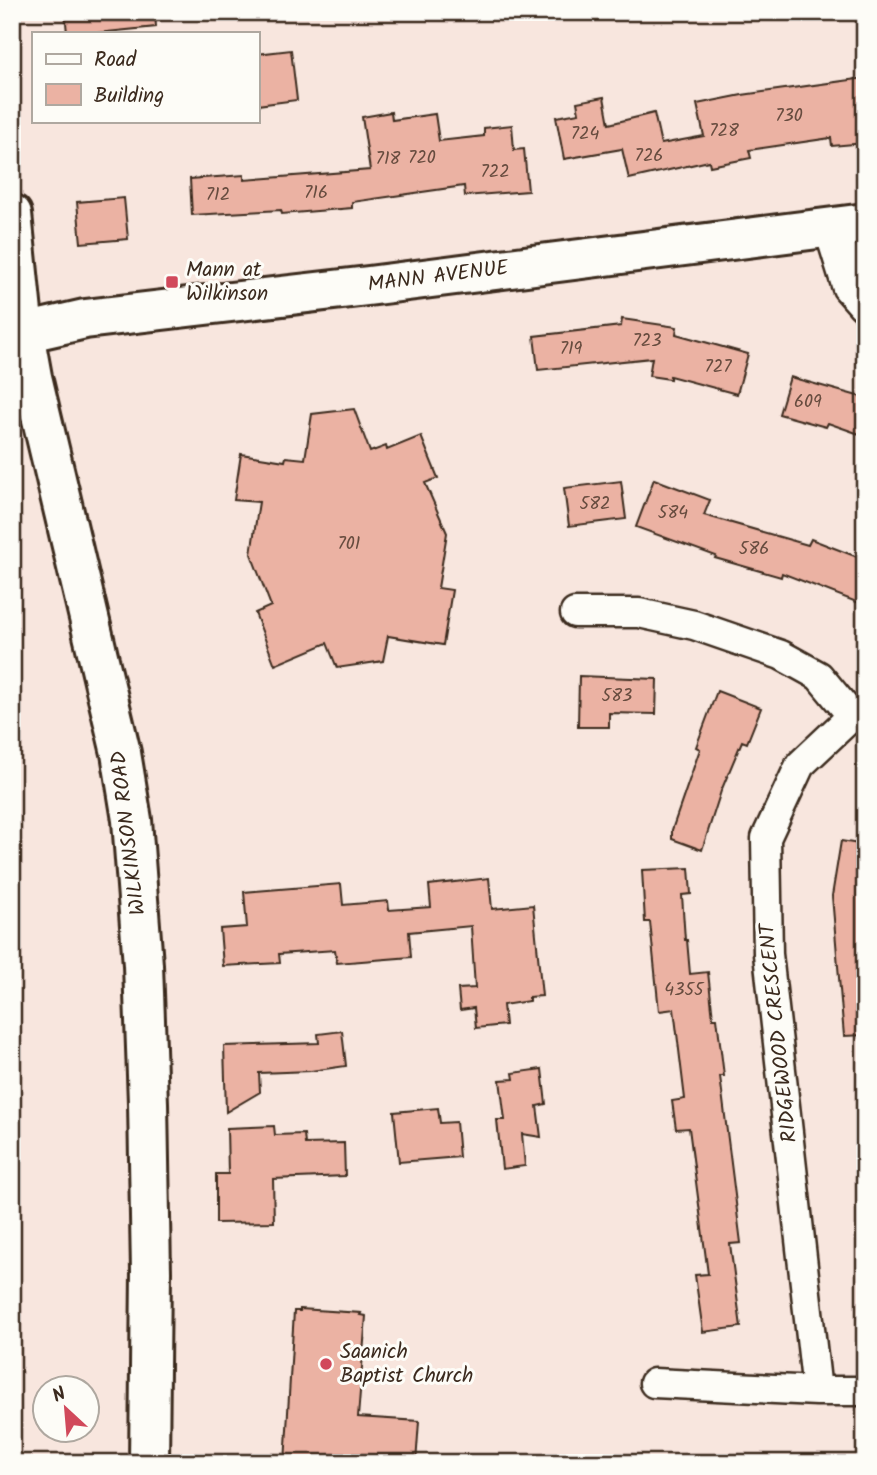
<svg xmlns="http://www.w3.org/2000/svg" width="877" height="1475" viewBox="0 0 877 1475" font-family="Kalam,sans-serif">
<rect width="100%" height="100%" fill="#f8e6de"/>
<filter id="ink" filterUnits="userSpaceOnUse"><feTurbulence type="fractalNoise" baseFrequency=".0143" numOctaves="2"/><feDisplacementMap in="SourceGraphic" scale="14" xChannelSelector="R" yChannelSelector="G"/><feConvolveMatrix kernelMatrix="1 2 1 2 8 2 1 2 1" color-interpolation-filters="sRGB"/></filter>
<g filter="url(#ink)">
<!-- building -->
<path fill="#ebb2a3" stroke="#3b2a1e" stroke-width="2" d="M65,12H155L156,27L97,33H67Z
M291,50L297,100L257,105V54Z
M865,78V143L832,146L831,138L749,150L751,158L710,166L709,161L629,179L622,149L564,159L556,117L579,113L577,102L604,97L609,124L654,113L661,144L704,136L697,104L742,95Z
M391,112L392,120L435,114L439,141L484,136V128L512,125L514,150L524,149L528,191L465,196L464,186L352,202V208L282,214L281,210L192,215L190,179L244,175V180L370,170L362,117Z
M124,198L128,239L81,243L77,202Z
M622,319L677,327L676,334L748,354L737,394L670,376V379L649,376L652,358L538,370L534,336L621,326Z
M790,377L865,398V436L828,423L826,427L779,414Z
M354,409L370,452L386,446L387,450L421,436L438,478L425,483L447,533L438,588L452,590L443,645L388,636L383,661L337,668L327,643L275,665L255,613L271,606L251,554L259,502L234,500L241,454L285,461L286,457L305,459L312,414Z
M654,479L710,500L704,515L808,545L811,539L865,560V589L859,603L782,573L781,577L715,558L716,556L636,527Z
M621,481L626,519L569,526L564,488Z
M579,676L657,679L656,714L609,713V727H578Z
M717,691L761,708L747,743L742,741L721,791L702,850L672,839V830L700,749L696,747Z
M841,841L865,845V1035L844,1036L832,896Z
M689,868L691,894L682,895L685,940H687L690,974L708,972L713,1018H717L724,1076H720L741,1243L730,1244L741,1327L703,1332L695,1275L708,1274L689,1128L676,1129L672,1101L685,1099L674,1009L659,1011L650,922H645L642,870Z
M489,878L492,909L533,905L542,996L529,997V1001L503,1005L505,1025L476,1028L474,1008L460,1010L458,989L475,988L471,926L409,932L411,957L337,963L335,950L279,954L280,963L223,966L220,929L247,927L244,892L341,884L343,905L388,901L389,910L431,907L429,885Z
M342,1031L346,1066L311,1071L259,1073L260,1092L226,1112L224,1046L319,1043L318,1034Z
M542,1069L546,1104L537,1106L541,1137L522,1134L525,1166L502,1169L497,1120H505L500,1080L514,1079L513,1073Z
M438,1108L440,1123L456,1122L459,1157L399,1162L394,1112Z
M274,1126L275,1135L304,1134L305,1144L344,1143L345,1176L273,1179L274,1222L216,1223V1174H228L227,1128Z
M300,1309L361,1313L360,1315L366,1316L358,1417L419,1421L416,1463H285L294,1311H300Z"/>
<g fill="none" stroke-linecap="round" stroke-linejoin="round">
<!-- minor casing -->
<g stroke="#3b2a1e" stroke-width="33">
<path id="minor" d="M575,613H639L694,625L781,655L819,676L852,716
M654,1383L817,1391H865
M817,1391L768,954L766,838L800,765L852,716L865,714"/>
</g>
<!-- tertiary casing -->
<g stroke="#3b2a1e" stroke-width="40">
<path id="tertiary" d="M832,228L850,286L865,303"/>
</g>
<!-- secondary casing -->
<g stroke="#3b2a1e" stroke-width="44">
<path id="secondary" d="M12,214L24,333L32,377L121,753L132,820L143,965L148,1103L151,1272L149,1463
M24,333L85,319L368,286L865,223"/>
</g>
<!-- minor -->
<use href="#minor" stroke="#fdfcf7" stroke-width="28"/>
<!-- tertiary -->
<use href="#tertiary" stroke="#fdfcf7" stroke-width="35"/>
<!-- secondary -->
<use href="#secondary" stroke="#fdfcf7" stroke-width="38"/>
</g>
</g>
<!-- markers -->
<g fill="#d1495b" stroke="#fdfcf7" stroke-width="2.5">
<rect x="165" y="275" width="14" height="14" rx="3.5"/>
<circle cx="326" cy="1364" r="7"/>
</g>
<g text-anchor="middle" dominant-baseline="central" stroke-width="6" stroke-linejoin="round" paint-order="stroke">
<!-- number labels -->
<g font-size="18" fill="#674c3f">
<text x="789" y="116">730</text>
<text x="724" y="131">728</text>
<text x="585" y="134">724</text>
<text x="649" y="156">726</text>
<text x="422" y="158">720</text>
<text x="388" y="159">718</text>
<text x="495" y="172">722</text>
<text x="316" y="193">716</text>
<text x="218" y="195">712</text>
<text x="647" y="341">723</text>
<text x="571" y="349">719</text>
<text x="718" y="367">727</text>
<text x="808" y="402">609</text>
<text x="595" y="504">582</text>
<text x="673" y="513">584</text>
<text x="349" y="544">701</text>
<text x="754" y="549">586</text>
<text x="617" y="696">583</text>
<text x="684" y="990">4355</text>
</g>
<!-- poi labels -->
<g font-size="21" fill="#3b2a1e" stroke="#fdfcf7" text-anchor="start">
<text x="186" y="270">Mann at<tspan x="186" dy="24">Wilkinson</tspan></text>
<text x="340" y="1352">Saanich<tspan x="340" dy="24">Baptist Church</tspan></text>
</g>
<!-- street labels -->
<g font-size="21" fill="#3b2a1e" stroke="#fdfcf7">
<text transform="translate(438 277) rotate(-7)">MANN AVENUE</text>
<text transform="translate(129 833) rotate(-97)">WILKINSON ROAD</text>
<text transform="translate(779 1033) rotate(-96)">RIDGEWOOD CRESCENT</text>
</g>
</g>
<!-- margin -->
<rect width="877" height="1475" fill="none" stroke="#fdfcf7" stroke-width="42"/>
<rect x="21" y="21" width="835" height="1433" fill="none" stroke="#3b2a1e" stroke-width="2.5" filter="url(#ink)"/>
<!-- legend -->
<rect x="32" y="32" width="228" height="91" fill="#fdfcf7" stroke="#afa8a0" stroke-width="2"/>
<rect x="46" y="54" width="35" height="10" fill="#fdfcf7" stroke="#afa8a0" stroke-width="2"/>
<text x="94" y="66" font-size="21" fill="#3b2a1e">Road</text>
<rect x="46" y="84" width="35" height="21" fill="#ebb2a3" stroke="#afa8a0" stroke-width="2"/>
<text x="94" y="102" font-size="21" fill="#3b2a1e">Building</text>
<!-- north arrow -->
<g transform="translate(66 1409) rotate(334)"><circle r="33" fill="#fdfcf7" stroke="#afa8a0" stroke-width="2"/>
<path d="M0-5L12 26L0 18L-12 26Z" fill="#d1495b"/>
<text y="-10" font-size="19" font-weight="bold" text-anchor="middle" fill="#3b2a1e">N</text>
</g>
</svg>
